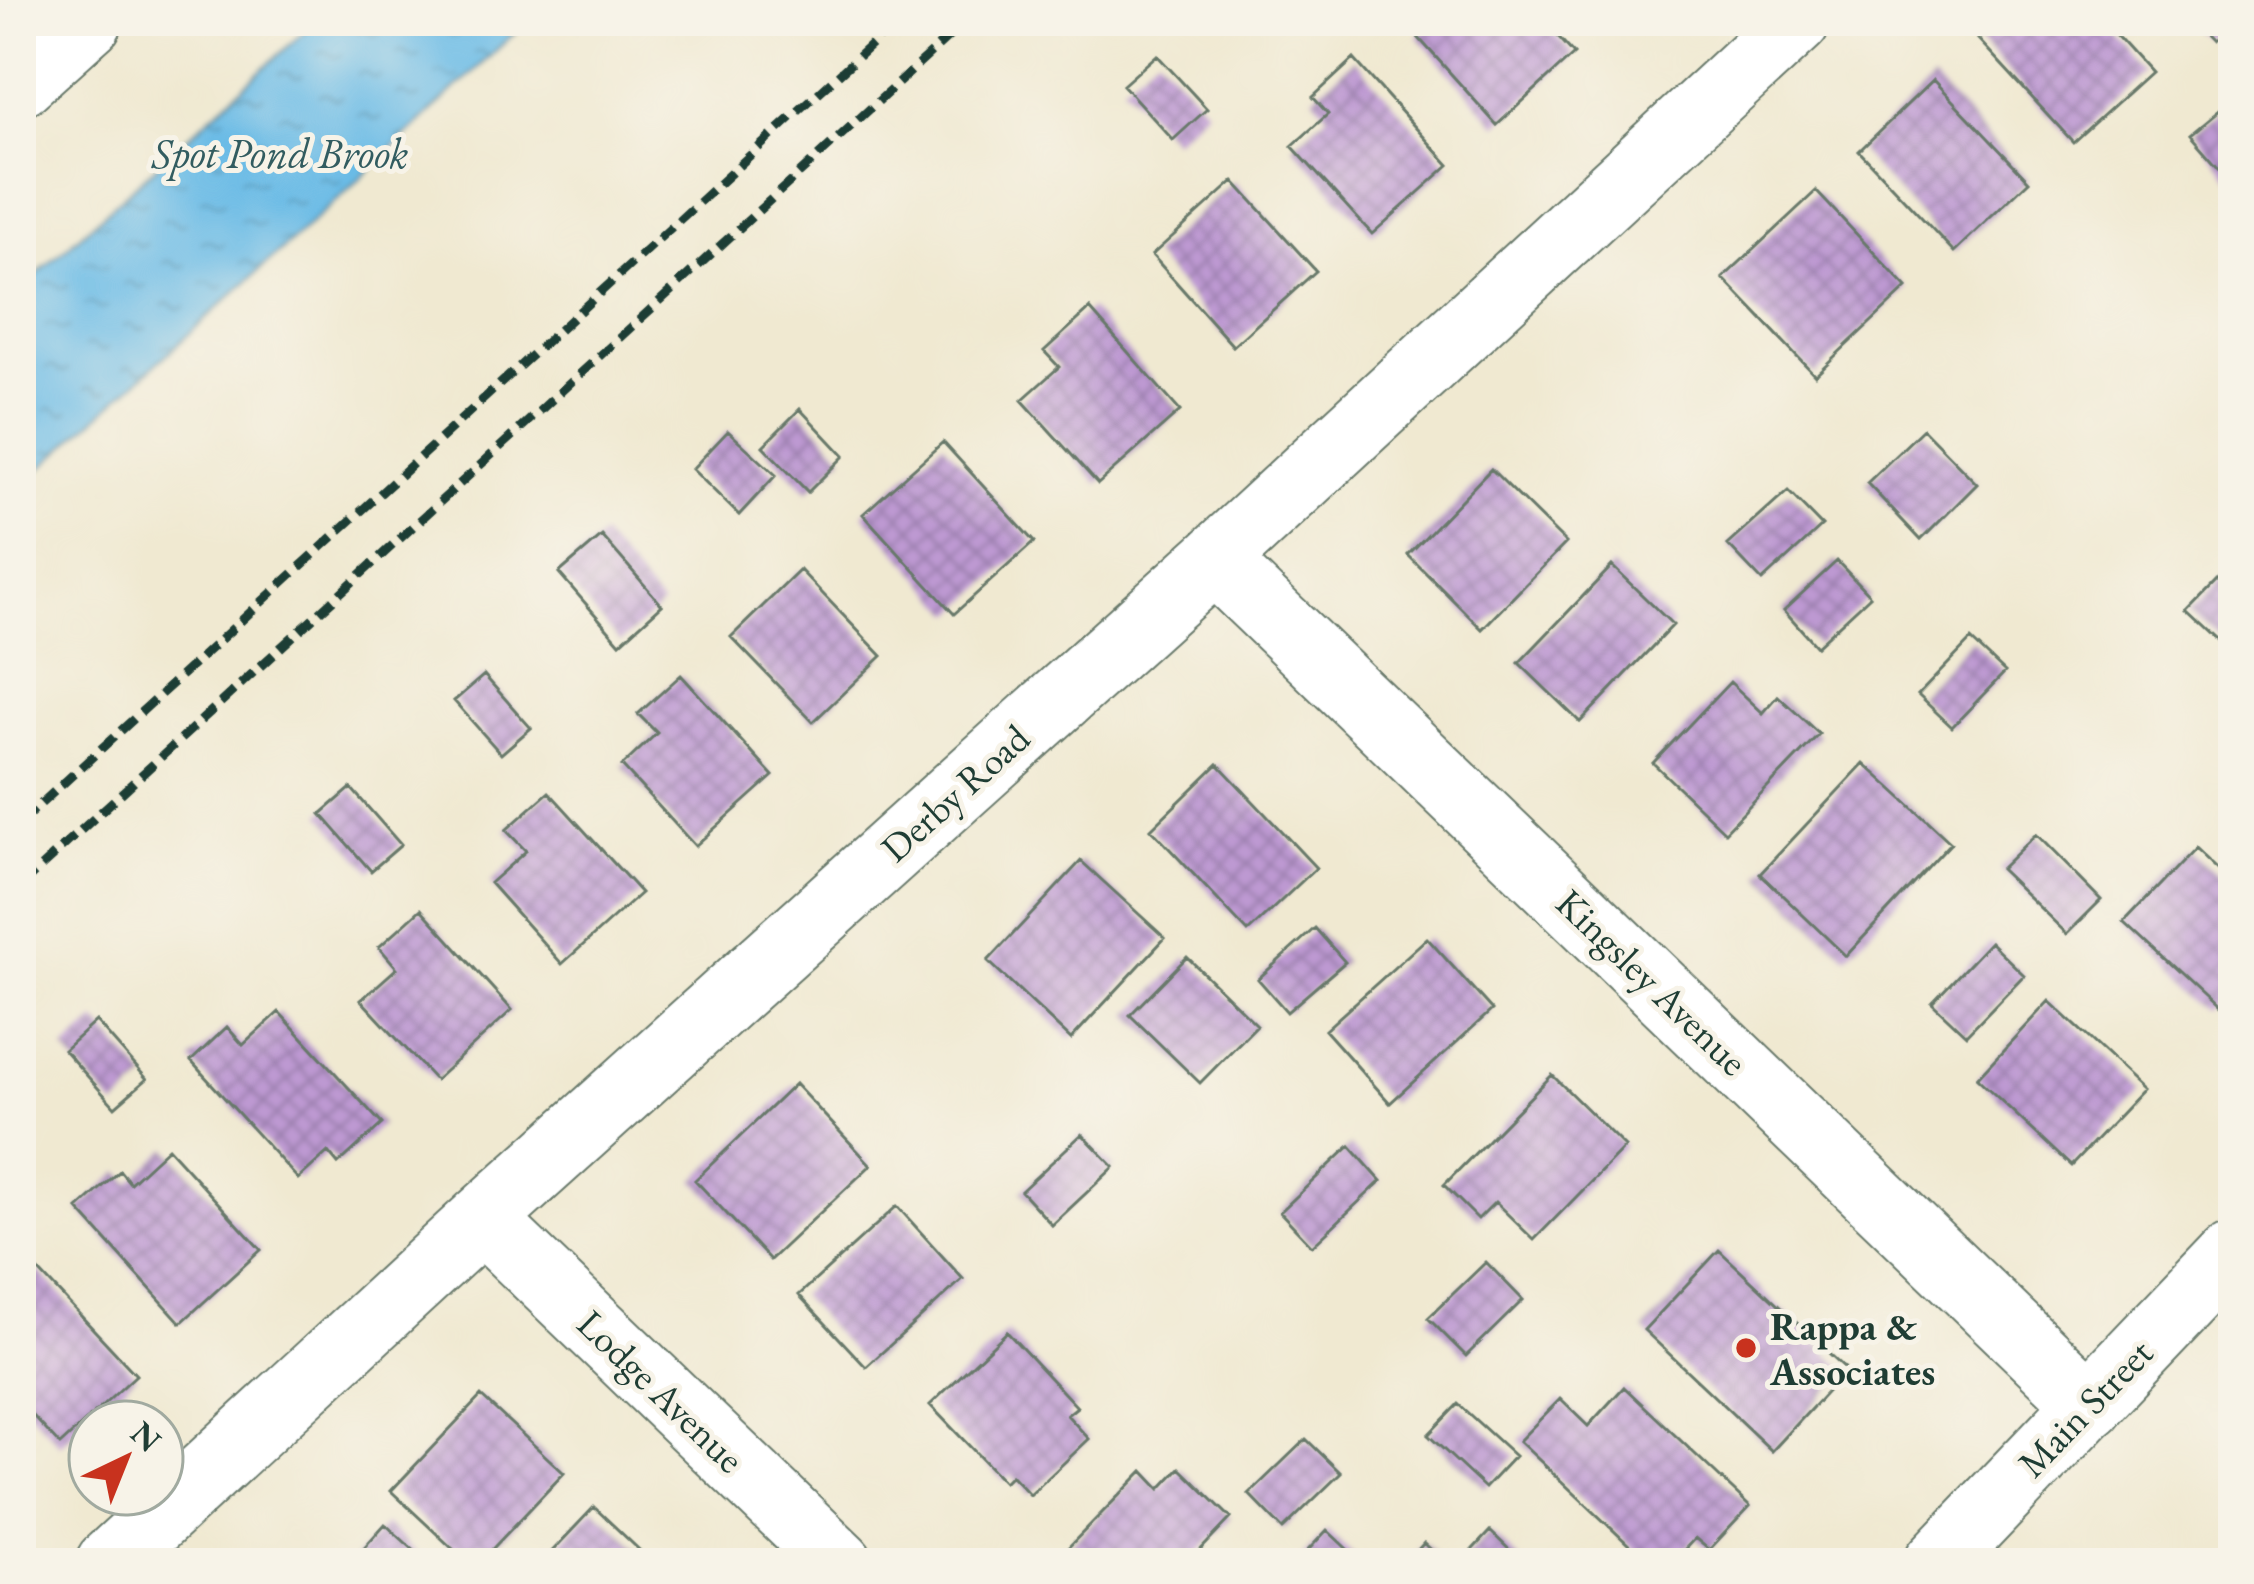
<svg xmlns="http://www.w3.org/2000/svg" width="2254" height="1584" viewBox="0 0 2254 1584" font-family="'EB Garamond',serif">
<defs>
<pattern id="water-ripples" width="26" height="14" patternUnits="userSpaceOnUse" patternTransform="scale(3)"><rect width="26" height="14" fill="#6bbbe6"/><path d="M2 4q2-2 4 0t4 0M15 11q2-2 4 0t4 0" fill="none" stroke="#5799bb"/></pattern>
<pattern id="building-cross-hatch" width="8" height="8" patternUnits="userSpaceOnUse" patternTransform="scale(3)"><rect width="8" height="8" fill="#bd99d2"/><path d="M0 0l8 8M0 8l8-8" fill="none" stroke="#997eab"/></pattern>
</defs>
<rect width="100%" height="100%" fill="#f7f3e8"/>
<filter id="ink" filterUnits="userSpaceOnUse"><feTurbulence type="fractalNoise" baseFrequency=".00833" numOctaves="2"/><feDisplacementMap in="SourceGraphic" scale="24" xChannelSelector="R" yChannelSelector="G"/><feConvolveMatrix kernelMatrix="1 2 1 2 8 2 1 2 1" color-interpolation-filters="sRGB"/></filter>
<filter id="wash" filterUnits="userSpaceOnUse"><feTurbulence type="fractalNoise" baseFrequency=".004" numOctaves="4" result="noise"/><feDisplacementMap in="SourceGraphic" scale="48" xChannelSelector="R" yChannelSelector="G"/><feGaussianBlur stdDeviation="2.7" result="paint"/><feColorMatrix in="noise" values="0 0 0 0 0 0 0 0 0 0 0 0 0 0 0 0 0 1.4 0 .05"/><feComposite in="paint" operator="in"/></filter>
<g filter="url(#wash)">
<rect width="100%" height="100%" fill="#f0e9d1"/>
<!-- water -->
<path fill="url(#water-ripples)" stroke="#457c8d" stroke-width="3" d="M316,21H527L361,178L21,486V289Z"/>
<g id="blocks">
<!-- building -->
<path fill="url(#building-cross-hatch)" d="M1433,21H1544L1574,54L1497,125L1417,36Z
M1997,21H2104L2150,72L2073,142L1978,39Z
M2189,21H2233L2210,43Z
M1157,55L1207,109L1173,140L1123,85Z
M1354,59L1449,165L1372,234L1292,146L1328,114L1313,97Z
M1933,80L2029,181L1954,252L1859,151Z
M2225,105L2233,114V183L2190,134Z
M1234,181L1316,271L1233,346L1152,255Z
M1816,191L1907,288L1815,375L1723,278Z
M1090,309L1180,411L1098,484L1022,400L1059,367L1044,351Z
M800,409L844,456L808,492L763,446Z
M1923,429L1977,484L1921,540L1867,483Z
M728,431L776,475L739,515L692,469Z
M943,442L1034,542L954,614L863,514Z
M1491,469L1566,543L1482,629L1408,555Z
M1788,491L1822,526L1762,581L1728,545Z
M602,536L662,605L620,643L559,573Z
M1837,561L1870,596L1816,646L1784,610Z
M1612,566L1673,625L1580,722L1519,663Z
M800,570L882,656L813,722L731,637Z
M2222,577L2233,588V652L2189,611Z
M1971,640L2005,672L1952,727L1918,695Z
M484,675L531,728L501,754L454,701Z
M681,675L773,776L695,846L622,766L657,733L638,714Z
M1730,682L1763,713L1778,696L1819,734L1725,832L1653,763Z
M1864,763L1951,843L1846,956L1760,874Z
M1218,764L1316,868L1248,932L1151,829Z
M351,788L401,845L371,871L321,814Z
M549,792L641,893L562,964L490,883L526,851L506,830Z
M2036,834L2101,900L2067,934L2000,869Z
M2195,847L2233,883V995L2219,1010L2124,922Z
M1081,861L1165,938L1071,1039L988,961Z
M421,909L512,1010L435,1080L361,1000L397,968L379,947Z
M1315,928L1345,962L1287,1012L1258,979Z
M1427,938L1492,1010L1390,1103L1325,1030Z
M1990,942L2024,975L1966,1035L1932,1003Z
M1187,957L1257,1025L1200,1083L1130,1015Z
M2049,1001L2144,1089L2071,1166L1977,1078Z
M279,1012L382,1124L338,1164L328,1152L298,1179L191,1061L227,1027L243,1045Z
M96,1021L147,1079L115,1107L64,1050Z
M1552,1075L1625,1147L1534,1240L1495,1202L1478,1219L1444,1185Z
M795,1084L871,1165L770,1260L695,1180Z
M1082,1134L1114,1167L1052,1225L1021,1191Z
M1350,1146L1381,1181L1312,1246L1280,1212Z
M168,1148L261,1250L181,1323L78,1209L120,1171L130,1183Z
M897,1206L963,1279L866,1367L799,1295Z
M1719,1250L1847,1370L1772,1451L1644,1330Z
M1486,1262L1523,1300L1466,1356L1428,1318Z
M38,1270L136,1375L60,1445L21,1403V1285Z
M1007,1332L1077,1407L1067,1415L1089,1439L1030,1495L1011,1475L1004,1482L930,1405Z
M1624,1387L1750,1506L1709,1550L1695,1538L1672,1563H1648L1519,1441L1560,1399L1588,1426Z
M481,1396L564,1473L479,1563H468L391,1491Z
M1458,1404L1515,1456L1485,1488L1428,1435Z
M1306,1439L1341,1473L1283,1529L1249,1494Z
M1180,1468L1231,1518L1188,1563H1053L1143,1471L1160,1489Z
M594,1507L653,1563H541Z
M385,1524L428,1563H350Z
M1327,1530L1362,1563H1300L1298,1561Z
M1490,1531L1523,1563H1460Z
M1424,1543L1445,1563H1406Z"/>
</g>
</g>
<g filter="url(#ink)">
<use href="#blocks" fill-opacity="0" stroke="#68796b" stroke-width="3"/>
<g fill="none" stroke-linecap="round" stroke-linejoin="round">
<!-- minor casing -->
<g stroke="#68796b" stroke-width="70">
<path id="minor" d="M21,82L89,21
M1214,560L2090,1404
M482,1219L840,1563
M109,1563L482,1219L1214,560L1797,21"/>
</g>
<!-- major casing -->
<g stroke="#68796b" stroke-width="70">
<path id="major" d="M1937,1563L2233,1253"/>
</g>
<!-- minor -->
<use href="#minor" stroke="#fff" stroke-width="66"/>
<!-- major -->
<use href="#major" stroke="#fff" stroke-width="66"/>
<!-- rail -->
<path stroke="#1f3d34" stroke-width="9" stroke-dasharray="18 9" stroke-linecap="butt" d="M21,822L897,21
M21,885L966,21"/>
</g>
</g>
<!-- markers -->
<circle fill="#c8321e" stroke="#f7f3e8" stroke-width="4.5" cx="1746" cy="1348" r="12"/>
<g text-anchor="middle" dominant-baseline="central" stroke-width="10" stroke-linejoin="round" paint-order="stroke">
<!-- street labels -->
<g font-size="39" fill="#1f3d34" stroke="#f7f3e8">
<text transform="translate(955 793) rotate(-42)">Derby Road</text>
<text transform="translate(1652 982) rotate(44)">Kingsley Avenue</text>
<text transform="translate(661 1391) rotate(44)">Lodge Avenue</text>
<text transform="translate(2085 1408) rotate(-46)">Main Street</text>
</g>
<!-- poi labels -->
<g font-size="39" font-weight="bold" fill="#1f3d34" stroke="#f7f3e8" text-anchor="start">
<text x="1770" y="1326">Rappa &amp;<tspan x="1770" dy="45">Associates</tspan></text>
</g>
<!-- water labels -->
<g font-size="42" font-style="italic" fill="#325c60" stroke="#f7f3e8">
<text x="280" y="153">Spot Pond Brook</text>
</g>
</g>
<!-- margin -->
<rect width="2254" height="1584" fill="none" stroke="#f7f3e8" stroke-width="72"/>
<!-- north arrow -->
<g transform="translate(126 1458) rotate(43)"><circle r="57" fill="#f7f3e8" stroke="#a1aaa0" stroke-width="3"/>
<path d="M0-9L21 45L0 30L-21 45Z" fill="#c8321e"/>
<text y="-18" font-size="33" font-weight="bold" text-anchor="middle" fill="#1f3d34">N</text>
</g>
</svg>
